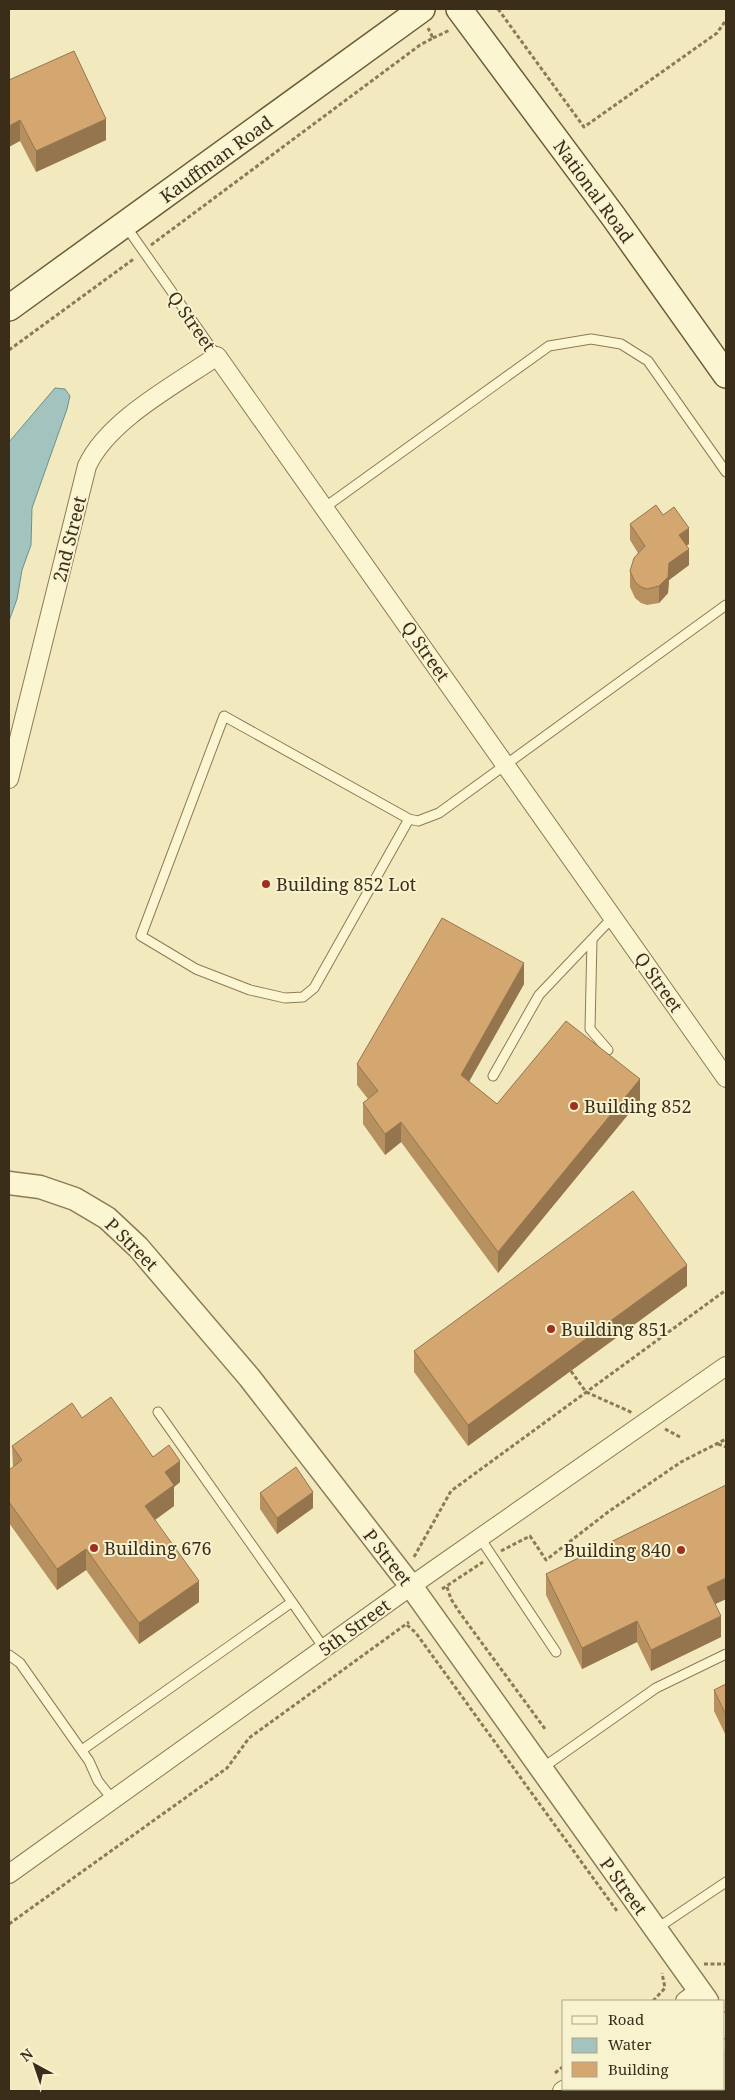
<svg xmlns="http://www.w3.org/2000/svg" width="735" height="2100" viewBox="0 0 735 2100" font-family="'Noto Serif',serif">
<rect width="100%" height="100%" fill="#f2eabe"/>
<!-- green -->
<path fill="#c2d191" d="M724,2049L726,2052V2091H582L585,2089H724Z"/>
<!-- water -->
<path fill="#a2c3be" stroke="#68928d" d="M55,388L65,389L70,396L67,409L32,508L31,545L22,570L17,599L9,621V442Z"/>
<g fill="none" stroke-linecap="round" stroke-linejoin="round">
<!-- service casing -->
<g stroke="#8d7a55" stroke-width="11">
<path id="service" d="M125,225L217,356
M324,508L549,346L591,339L621,344L648,361L726,472
M409,819L314,988L303,997L285,998L250,990L196,969L141,936L224,716L409,819L418,821L439,813L726,605
M592,940L590,1029L608,1050
M493,1076L539,995L613,917
M480,1538L556,1652
M292,1602L324,1648
M9,1655L20,1663L89,1761L98,1781L113,1800
M82,1750L292,1602L158,1412
M541,1769L656,1688L726,1654
M656,1929L726,1882"/>
</g>
<!-- minor casing -->
<g stroke="#8d7a55" stroke-width="20">
<path id="minor" d="M9,779L87,466C108,420 175,385 217,356L726,1078
M9,1874L411,1586L726,1366
M685,2001L699,1991
M562,2091L565,2089"/>
</g>
<!-- tertiary casing -->
<g stroke="#8d7a55" stroke-width="25">
<path id="tertiary" d="M9,1183L40,1187L75,1199L107,1218L138,1247L249,1377L411,1586L707,2001
M724,2024L726,2027"/>
</g>
<!-- secondary casing -->
<g stroke="#6e5a38" stroke-width="28">
<path id="secondary" d="M459,9L613,216L726,375
M9,308L422,9"/>
</g>
<!-- path -->
<path stroke="#8d7a55" stroke-width="3" stroke-dasharray="4 2.5" stroke-linecap="butt" d="M498,9L584,127L717,33L726,20
M433,38L450,30
M151,245L420,45L433,38L428,28
M9,350L135,258
M571,1371L586,1392L633,1413
M665,1429L680,1437
M718,1444L726,1447
M501,1551L530,1536L546,1560L608,1512L681,1462L726,1439
M414,1557L451,1491L726,1290
M447,1587L451,1599L460,1613L545,1729
M442,1589L483,1562
M407,1625L416,1633L617,1911
M9,1924L227,1768L249,1738L409,1622
M704,1964H726
M653,2001L665,1988L662,1973
M555,2073L564,2066"/>
<!-- service -->
<use href="#service" stroke="#fcf5d2" stroke-width="9"/>
<!-- minor -->
<use href="#minor" stroke="#fcf5d2" stroke-width="18"/>
<!-- tertiary -->
<use href="#tertiary" stroke="#fcf5d2" stroke-width="22"/>
<!-- secondary -->
<use href="#secondary" stroke="#fcf5d2" stroke-width="25"/>
</g>
<!-- wall -->
<path fill="#b79060" d="M9,80L106,140L36,172L20,141Z
M663,515L689,544L686,546L689,565L669,580L668,593L659,603L647,605L641,603L635,598L630,587V571L638,553L630,540V524Z
M524,984L469,1081L497,1104L640,1100L498,1273L401,1142L385,1155L363,1124V1103L368,1099L357,1085V1064Z
M687,1286L468,1446L414,1372V1351Z
M82,1418L153,1457L180,1482L174,1487V1506L155,1520L199,1602L139,1644L86,1570L57,1590L9,1523V1470L13,1467L12,1446Z
M726,1485V1599L715,1604L721,1637L651,1671L637,1642L582,1669L546,1595V1574Z
M260,1493L313,1508L277,1534L260,1509Z
M726,1684V1736L714,1711V1690Z"/>
<!-- shaded-wall -->
<path fill="#95754e" d="M106,119V140L36,172V151Z
M20,120V141L9,147V126Z
M689,528V544L679,551V535Z
M689,549V565L669,580L668,593L659,603V586L669,563Z
M524,963V984L461,1096V1075Z
M640,1079V1100L498,1273V1252Z
M401,1122V1142L385,1155V1134Z
M687,1265V1286L468,1446V1425Z
M180,1461V1482L174,1487V1506L145,1527V1506L165,1472Z
M313,1492V1508L277,1534V1518Z
M86,1549V1570L57,1590V1569Z
M726,1578V1599L707,1608V1587Z
M199,1581V1602L139,1644V1623Z
M721,1616V1637L651,1671V1650Z
M637,1621V1642L582,1669V1648Z"/>
<!-- building -->
<path fill="#d5a770" stroke="#95754e" d="M74,51L106,119L36,151L20,120L9,126V80Z
M656,505L663,515L674,507L689,528L679,535L689,549L669,563L668,577L659,586L647,589L641,587L635,582L630,571L634,558L645,546L630,524Z
M442,918L524,963L461,1075L497,1104L566,1021L640,1079L498,1252L401,1122L385,1134L363,1103L378,1091L357,1064Z
M633,1191L687,1265L468,1425L414,1351Z
M111,1397L153,1457L169,1445L180,1461L165,1472L174,1485L145,1506L199,1581L139,1623L86,1549L57,1569L9,1502V1470L22,1460L12,1446L72,1403L82,1418Z
M296,1467L313,1492L277,1518L260,1493Z
M726,1485V1578L707,1587L721,1616L651,1650L637,1621L582,1648L546,1574Z
M726,1684V1715L714,1690Z"/>
<!-- markers -->
<g fill="#a22f1e" stroke="#f9f2cf" stroke-width="2">
<circle cx="266" cy="884" r="5"/>
<circle cx="574" cy="1106" r="5"/>
<circle cx="551" cy="1329" r="5"/>
<circle cx="94" cy="1548" r="5"/>
<circle cx="681" cy="1550" r="5"/>
</g>
<g text-anchor="middle" dominant-baseline="central" stroke-width="4" stroke-linejoin="round" paint-order="stroke">
<!-- street labels -->
<g font-size="18" fill="#3a2e1b" stroke="#f9f2cf">
<text transform="translate(216 159) rotate(-36)">Kauffman Road</text>
<text transform="translate(594 191) rotate(54)">National Road</text>
<text transform="translate(192 321) rotate(55)">Q Street</text>
<text transform="translate(69 539) rotate(-76)">2nd Street</text>
<text transform="translate(426 651) rotate(55)">Q Street</text>
<text transform="translate(659 982) rotate(55)">Q Street</text>
<text transform="translate(132 1244) rotate(45)">P Street</text>
<text transform="translate(388 1557) rotate(52)">P Street</text>
<text transform="translate(354 1627) rotate(-36)">5th Street</text>
<text transform="translate(624 1886) rotate(54)">P Street</text>
</g>
<!-- poi labels -->
<g font-size="18" fill="#3a2e1b" stroke="#f9f2cf" text-anchor="start">
<text x="276" y="884">Building 852 Lot</text>
<text x="584" y="1106">Building 852</text>
<text x="561" y="1329">Building 851</text>
<text x="104" y="1548">Building 676</text>
<text x="671" y="1550" text-anchor="end">Building 840</text>
</g>
</g>
<!-- border -->
<rect width="735" height="2100" fill="none" stroke="#3a2e1b" stroke-width="20"/>
<!-- legend -->
<rect x="562" y="2000" width="162" height="90" fill="#f9f2cf" stroke="#ada487"/>
<rect x="572" y="2016" width="25" height="8" fill="#fcf5d2" stroke="#ada487"/>
<text x="608" y="2025" font-size="15" fill="#3a2e1b">Road</text>
<rect x="572" y="2038" width="25" height="15" fill="#a2c3be" stroke="#ada487"/>
<text x="608" y="2050" font-size="15" fill="#3a2e1b">Water</text>
<rect x="572" y="2062" width="25" height="15" fill="#d5a770" stroke="#ada487"/>
<text x="608" y="2075" font-size="15" fill="#3a2e1b">Building</text>
<!-- north arrow -->
<g transform="translate(35 2065) rotate(320)" stroke="#f9f2cf" stroke-width="4" paint-order="stroke">
<path d="M0-4L9 19L0 12L-9 19Z" fill="#3a2e1b"/>
<text y="-8" font-size="14" font-weight="bold" text-anchor="middle" fill="#3a2e1b">N</text>
</g>
</svg>
